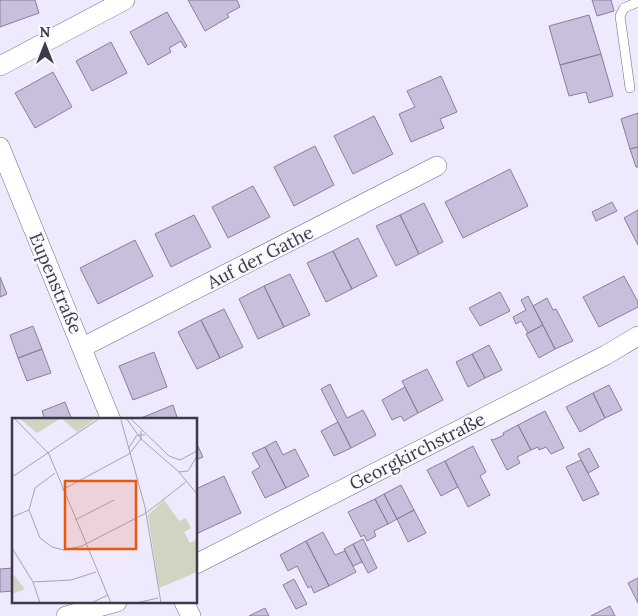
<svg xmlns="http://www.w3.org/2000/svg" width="638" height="616" viewBox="0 0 638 616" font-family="Lora,serif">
<rect width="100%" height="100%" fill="#eee9fd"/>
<!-- building -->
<path fill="#c7bfdc" stroke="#887f9c" d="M0,0H35L39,13L0,27Z
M188,0H237L240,7L227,14L229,17L205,31Z
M592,0H611L614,11L597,16Z
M167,12L187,46L185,48L181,41L169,48L171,52L148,65L130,32Z
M589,15L601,54L560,65L549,26Z
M111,42L127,73L92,91L76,61Z
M601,54L613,96L589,103L586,92L569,96L560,65Z
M53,72L72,107L35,128L15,93Z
M441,76L457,112L440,119L444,128L411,142L399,114L415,107L407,91Z
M638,113V147L630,149L621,119Z
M374,116L393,154L353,174L334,136Z
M315,146L334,185L294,206L274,167Z
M638,147V167H636L630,149Z
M510,169L528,206L463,238L445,202Z
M253,186L270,217L228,238L212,207Z
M612,202L617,211L596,221L592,212Z
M424,203L443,242L419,254L400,215Z
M638,210V245L624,218Z
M194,215L211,247L171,267L155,234Z
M400,215L419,254L396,266L376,226Z
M358,238L377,276L352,289L333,251Z
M135,240L153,276L98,304L80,268Z
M333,251L352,289L326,302L307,263Z
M290,274L310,315L284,327L264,286Z
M624,276L638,302V307L599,327L583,297Z
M0,277L7,294L0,297Z
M264,286L284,327L258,339L239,299Z
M500,292L510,311L480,326L469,308Z
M528,296L543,325L528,333L521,321L516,324L513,317L526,310L521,300Z
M547,298L553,310L556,309L573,341L555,349L533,306Z
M224,309L243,347L220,358L201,320Z
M201,320L220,358L197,369L178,332Z
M543,325L555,349L539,358L526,334Z
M33,326L42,349L18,358L10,335Z
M489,345L502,370L485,378L472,354Z
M42,349L51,373L27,381L18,358Z
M154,352L167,387L133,400L119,366Z
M472,354L485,378L468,387L456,362Z
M427,369L443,400L418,413L402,381Z
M330,384L347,418L363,410L376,435L351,448L321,389Z
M609,385L622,410L605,418L593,393Z
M405,387L418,413L404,421L401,416L392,420L382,400Z
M593,393L605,418L580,432L566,407Z
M65,402L72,420H45L42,411Z
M173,405L178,420H142L141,418Z
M545,411L564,448L551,454L546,447L539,450L538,447L531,450L518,425Z
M338,422L351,448L334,456L321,431Z
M518,425L531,450L517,457L520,463L507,470L491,439L493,440L504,435L503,433Z
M276,441L283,455L295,449L309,476L286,488L265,447Z
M196,442L203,457L196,460Z
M473,446L486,472L480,476L490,495L468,507L445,461Z
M265,447L286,488L265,498L252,472L260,467L252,453Z
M589,448L599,467L588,473L578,454Z
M581,460L599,494L583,501L566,467Z
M445,461L458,487L441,496L427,470Z
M224,476L241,513L196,534V489Z
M401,485L414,510L397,519L384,494Z
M384,494L397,519L388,524L375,499Z
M375,499L388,524L374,531L376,536L367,541L364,535L361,537L348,512Z
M414,510L426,533L408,542L397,519Z
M323,532L335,555L345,551L356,572L329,586L306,541Z
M363,539L377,568L368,573L353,544Z
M306,541L329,586L314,593L311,586L308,588L297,566L288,571L280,555Z
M353,544L362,562L353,566L344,549Z
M14,568V591L0,592V569Z
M638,578V603L628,583Z
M294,579L307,604L296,609L283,585Z
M610,606L615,616H591Z
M265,608L269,616H249Z"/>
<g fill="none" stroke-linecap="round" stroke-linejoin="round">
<!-- service casing -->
<g stroke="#716a86" stroke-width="10">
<path id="service" d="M630,88L620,16L624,8L638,2"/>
</g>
<!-- minor casing -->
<g stroke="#716a86" stroke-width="20">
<path id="minor" d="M0,66L125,0
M0,147L111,420
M83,347L437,166
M196,564L606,355L638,336
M184,602L191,616
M66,616L117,602"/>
</g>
<!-- service -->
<use href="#service" stroke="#fff" stroke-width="9"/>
<!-- minor -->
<use href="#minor" stroke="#fff" stroke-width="19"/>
</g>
<g text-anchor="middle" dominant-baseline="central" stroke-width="4.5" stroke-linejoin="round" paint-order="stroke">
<!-- street labels -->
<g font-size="18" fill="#3d3946" stroke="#faf8ff">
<text transform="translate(260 257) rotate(-27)">Auf der Gathe</text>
<text transform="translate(56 283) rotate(67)">Eupenstraße</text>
<text transform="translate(417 451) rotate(-27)">Georgkirchstraße</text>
</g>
</g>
<!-- overview -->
<g transform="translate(12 418)">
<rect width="185" height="185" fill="#eee9fd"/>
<path d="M7,0H85L65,14L49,0L25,15ZM152,82L167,103L174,100L179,110L172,114L178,125L185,121V154L147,170L136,97ZM0,155L13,171L0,176Z" fill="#cfd5c0"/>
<path fill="none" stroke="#a7a3b4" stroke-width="1" d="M2,0L37,36L99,185M114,0L129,21L167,54L176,53L185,38M118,0L157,38L168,42L185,33M109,2L133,89L149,185M116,31L125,17H133M167,54L185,76M43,55L23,70L17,92L28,120L40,129L52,132L70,128L134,95L175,63M0,59L88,0M50,72L117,36L129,21V13M0,99L17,92M63,102L102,82M0,130L21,164L28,185M21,164L59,162L84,154M79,185L96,177M124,185L146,180"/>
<path fill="#e8590c" fill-opacity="0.15" stroke="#e8590c" stroke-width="2.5" d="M53,63H124V131H53Z"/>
<rect width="185" height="185" fill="none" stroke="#3d3946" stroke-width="2.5"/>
</g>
<!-- north arrow -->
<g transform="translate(45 45)" stroke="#faf8ff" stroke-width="4" paint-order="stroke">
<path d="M0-4L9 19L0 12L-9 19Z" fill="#3d3946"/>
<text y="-8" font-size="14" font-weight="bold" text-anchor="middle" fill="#3d3946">N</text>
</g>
</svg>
